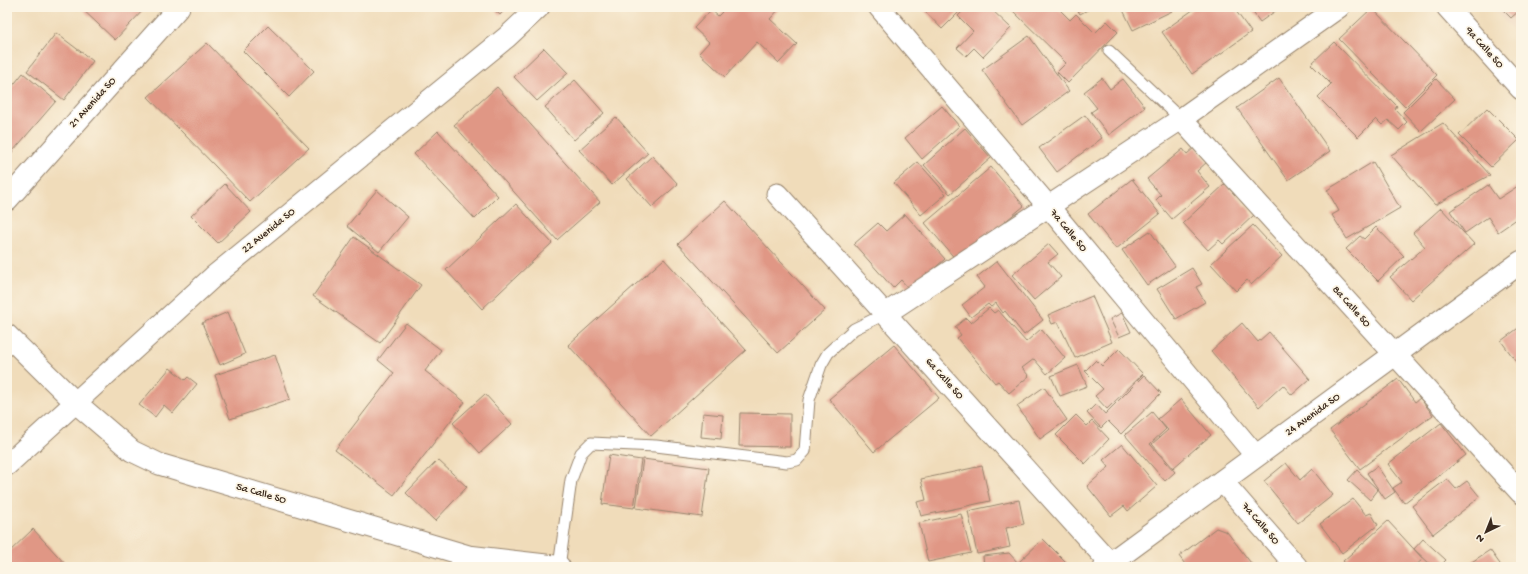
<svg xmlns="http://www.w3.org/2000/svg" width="1528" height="574" viewBox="0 0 1528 574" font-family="'Gochi Hand',sans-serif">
<rect width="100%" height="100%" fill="#fcf5e5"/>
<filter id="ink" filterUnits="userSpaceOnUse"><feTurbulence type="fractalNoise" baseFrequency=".025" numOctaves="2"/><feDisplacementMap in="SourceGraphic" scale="8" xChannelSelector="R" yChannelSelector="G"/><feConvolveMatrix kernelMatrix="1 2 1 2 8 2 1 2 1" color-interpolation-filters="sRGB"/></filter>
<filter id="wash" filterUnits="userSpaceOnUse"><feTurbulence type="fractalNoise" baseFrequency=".012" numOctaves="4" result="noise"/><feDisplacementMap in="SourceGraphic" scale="16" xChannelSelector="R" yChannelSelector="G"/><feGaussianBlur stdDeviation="0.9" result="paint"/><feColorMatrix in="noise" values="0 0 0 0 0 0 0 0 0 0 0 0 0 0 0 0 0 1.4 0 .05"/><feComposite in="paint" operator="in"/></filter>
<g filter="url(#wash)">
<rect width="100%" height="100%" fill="#f0dcba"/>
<!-- built -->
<path fill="#ecd3b9" d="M1492,7H1521V40Z"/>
<g id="blocks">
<!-- building -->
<path fill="#e09785" d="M80,7H146L115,40Z
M491,7H507L500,15Z
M717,7H748L749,8L750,7H781L770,19L797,44L779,63L757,42L725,77L699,53L709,42L694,28L711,10L718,16L722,12Z
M924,7H964L942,29L922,8Z
M967,7H989L1011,28L983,57L974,48L966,56L957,48L973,31L958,16Z
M1012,7H1057L1070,20L1076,14L1095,33L1107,21L1118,32L1068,83L1057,72L1066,63L1010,8Z
M1076,7H1093L1080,14Z
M1124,7H1169L1172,11L1133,30L1122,8Z
M1197,7H1233L1251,32L1192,74L1162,32Z
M1249,7H1281L1260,22Z
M1500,7H1521V9L1511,18Z
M1372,8L1437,75L1405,107L1339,39Z
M268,26L314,71L289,97L243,51Z
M56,33L93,61L64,100L27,71Z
M1029,36L1069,91L1022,125L982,70Z
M1334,42L1397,106L1395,109L1407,122L1399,130L1388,120L1382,125L1376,119L1358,137L1318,97L1331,84L1311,64Z
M207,43L309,148L250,202L148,97Z
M544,48L568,73L537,101L514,77Z
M23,73L56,101L7,158V93Z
M1102,78L1110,89L1123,79L1145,107L1109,135L1091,112L1097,108L1084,92Z
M1279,78L1330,151L1288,180L1237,108Z
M1436,79L1455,99L1421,131L1403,112Z
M575,80L604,113L574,140L545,107Z
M497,87L600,202L557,240L454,125Z
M942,106L959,126L922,159L905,138Z
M1487,108L1519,140L1491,167L1459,135Z
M1085,115L1102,138L1057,172L1039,148Z
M616,117L648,153L612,185L579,150Z
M1443,123L1490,175L1435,205L1391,155Z
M965,128L991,158L950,194L924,165Z
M438,131L498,196L475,219L414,154Z
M1195,147L1207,162L1197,171L1210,187L1172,219L1156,200L1161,195L1147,179L1183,149L1187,154Z
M652,156L678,184L652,207L627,179Z
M918,162L946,194L921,215L894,183Z
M1373,162L1400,208L1347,239L1332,215L1339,211L1327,190Z
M991,167L1024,206L957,261L925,223Z
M1132,179L1160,214L1116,249L1088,214Z
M225,184L251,212L218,243L191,216Z
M1225,184L1254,215L1223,244L1219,240L1208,250L1183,223Z
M1521,184V216L1498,232L1488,217L1465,233L1450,211L1488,185L1498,199Z
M377,190L408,217L379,252L347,226Z
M725,201L825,310L778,353L678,244Z
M516,204L552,243L482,309L446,270Z
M1441,208L1474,244L1411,300L1390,277L1425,247L1413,233Z
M905,214L945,259L910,290L901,280L893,288L854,244L878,223L886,231Z
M1253,225L1282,256L1251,285L1247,280L1236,291L1211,264Z
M1376,227L1404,256L1378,281L1346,249L1360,236L1364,239Z
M1150,231L1175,266L1147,285L1122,250Z
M354,237L421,285L380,343L313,296Z
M1049,244L1058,254L1048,262L1061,277L1034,300L1012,275Z
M664,259L746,350L651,436L568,345Z
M997,261L1043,320L1024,335L1005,311L1003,313L996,303L991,307L988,304L971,317L962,305L985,287L977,277Z
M1192,268L1202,284L1196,287L1205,302L1176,319L1157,289Z
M1092,296L1112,342L1075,358L1058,322L1052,324L1048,315Z
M989,308L994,313L998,310L1026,342L1041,329L1065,358L1047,374L1034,359L1022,368L1029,376L1009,393L998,381L995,383L957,338L961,335L955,327L966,318L971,323Z
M228,312L245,354L220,365L202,323Z
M1122,313L1131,332L1119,337L1110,319Z
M406,323L441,350L425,371L465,402L394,495L335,450L394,373L378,360Z
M1242,323L1258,342L1269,332L1310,379L1292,395L1283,385L1259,407L1211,351Z
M1521,326V368L1501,341Z
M894,345L939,398L874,452L829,399Z
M1119,349L1143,374L1107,409L1095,396L1103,389L1085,371L1096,360L1102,366Z
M275,355L290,399L230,419L215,375Z
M1078,365L1087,386L1060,396L1051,376Z
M170,368L185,380L188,377L197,384L173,413L164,405L155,417L139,405Z
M1144,375L1161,393L1121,434L1108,421L1101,428L1087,413L1096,404L1105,414Z
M1398,379L1415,402L1420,398L1433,415L1360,469L1330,430Z
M1044,387L1067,420L1040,439L1017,406Z
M485,394L512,424L480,453L453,423Z
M1181,399L1211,435L1173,468L1152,444L1168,430L1158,419Z
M1152,412L1166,429L1150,444L1175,472L1165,481L1125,435Z
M703,413L723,415L721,439L701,437Z
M740,413L790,414V447L739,446Z
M1076,415L1087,426L1092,421L1109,439L1085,464L1056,435Z
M1441,423L1466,455L1404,503L1393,488L1402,482L1388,464Z
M1122,444L1157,486L1128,511L1124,506L1111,516L1087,486L1109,467L1103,460Z
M609,455L641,460L634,508L602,504Z
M643,459L709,468L702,517L636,508Z
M438,460L467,487L435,521L406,493Z
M1286,463L1300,480L1312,469L1333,495L1298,523L1264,481Z
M982,466L990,501L921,516L917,502L926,500L921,479Z
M1377,466L1395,492L1385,499L1367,473Z
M1357,470L1378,490L1370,500L1348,480Z
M1447,479L1456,489L1467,481L1480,497L1433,534L1412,506Z
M1353,499L1366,515L1371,513L1378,525L1342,553L1320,524Z
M1019,500L1024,524L1006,528L1010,547L977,554L968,511Z
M961,514L971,553L928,562L919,523Z
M1388,521L1423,559L1414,567H1349L1343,561Z
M1216,528L1227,532L1254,567H1187L1179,556Z
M33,529L68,567H7V563L10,560L7,557V554Z
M1043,539L1070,566L1069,567H984L983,556L1009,553L1018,563Z
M1423,539L1446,560L1439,567H1433L1414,549Z
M1490,550L1502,567H1464Z"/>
</g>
</g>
<g filter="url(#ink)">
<use href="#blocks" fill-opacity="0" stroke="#96836c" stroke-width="1"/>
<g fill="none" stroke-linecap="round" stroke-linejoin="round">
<!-- service casing -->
<g stroke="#96836c" stroke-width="13">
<path id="service" d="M1109,51L1181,119
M559,567L571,480L581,453L591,443L656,446L787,462L797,460L805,451L809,400L821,365L828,353L854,329L885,314"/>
</g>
<!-- minor casing -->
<g stroke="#96836c" stroke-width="23">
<path id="minor" d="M879,7L1048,206L1256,456
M1447,7L1521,89
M1181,119L1521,493
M777,194L1110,563
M7,200L179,7
M885,314L1181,119L1339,7
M7,335L76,403L132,451L159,464L472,557
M7,465L213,277L507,37L539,7
M1222,481L1297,567"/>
</g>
<!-- tertiary casing -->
<g stroke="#96836c" stroke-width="24">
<path id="tertiary" d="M461,567L472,557L559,567
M1105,567L1521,262"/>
</g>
<!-- service -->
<use href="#service" stroke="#fff" stroke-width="11"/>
<!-- minor -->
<use href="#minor" stroke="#fff" stroke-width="21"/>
<!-- tertiary -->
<use href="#tertiary" stroke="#fff" stroke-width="22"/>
</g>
</g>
<g text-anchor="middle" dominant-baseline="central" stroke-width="3.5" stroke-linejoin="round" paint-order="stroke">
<!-- street labels -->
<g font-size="11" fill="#3b2a1e" stroke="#fcf5e5">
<text transform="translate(1484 48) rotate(48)">9a Calle SO</text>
<text transform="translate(93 103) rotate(-48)">21 Avenida SO</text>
<text transform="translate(269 231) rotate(-39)">22 Avenida SO</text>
<text transform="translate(1068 231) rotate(50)">7a Calle SO</text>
<text transform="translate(1351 307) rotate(48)">8a Calle SO</text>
<text transform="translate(944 379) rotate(48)">6a Calle SO</text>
<text transform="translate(1313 415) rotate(-36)">24 Avenida SO</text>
<text transform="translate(261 494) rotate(16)">5a Calle SO</text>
<text transform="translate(1260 524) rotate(49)">7a Calle SO</text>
</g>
</g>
<!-- margin -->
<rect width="1528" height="574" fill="none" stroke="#fcf5e5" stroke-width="24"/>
<!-- north arrow -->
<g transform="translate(1486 532) rotate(223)" stroke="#fcf5e5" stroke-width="3" paint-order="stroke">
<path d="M0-3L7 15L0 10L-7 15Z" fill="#3b2a1e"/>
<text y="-6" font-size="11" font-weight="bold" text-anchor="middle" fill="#3b2a1e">N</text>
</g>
</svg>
